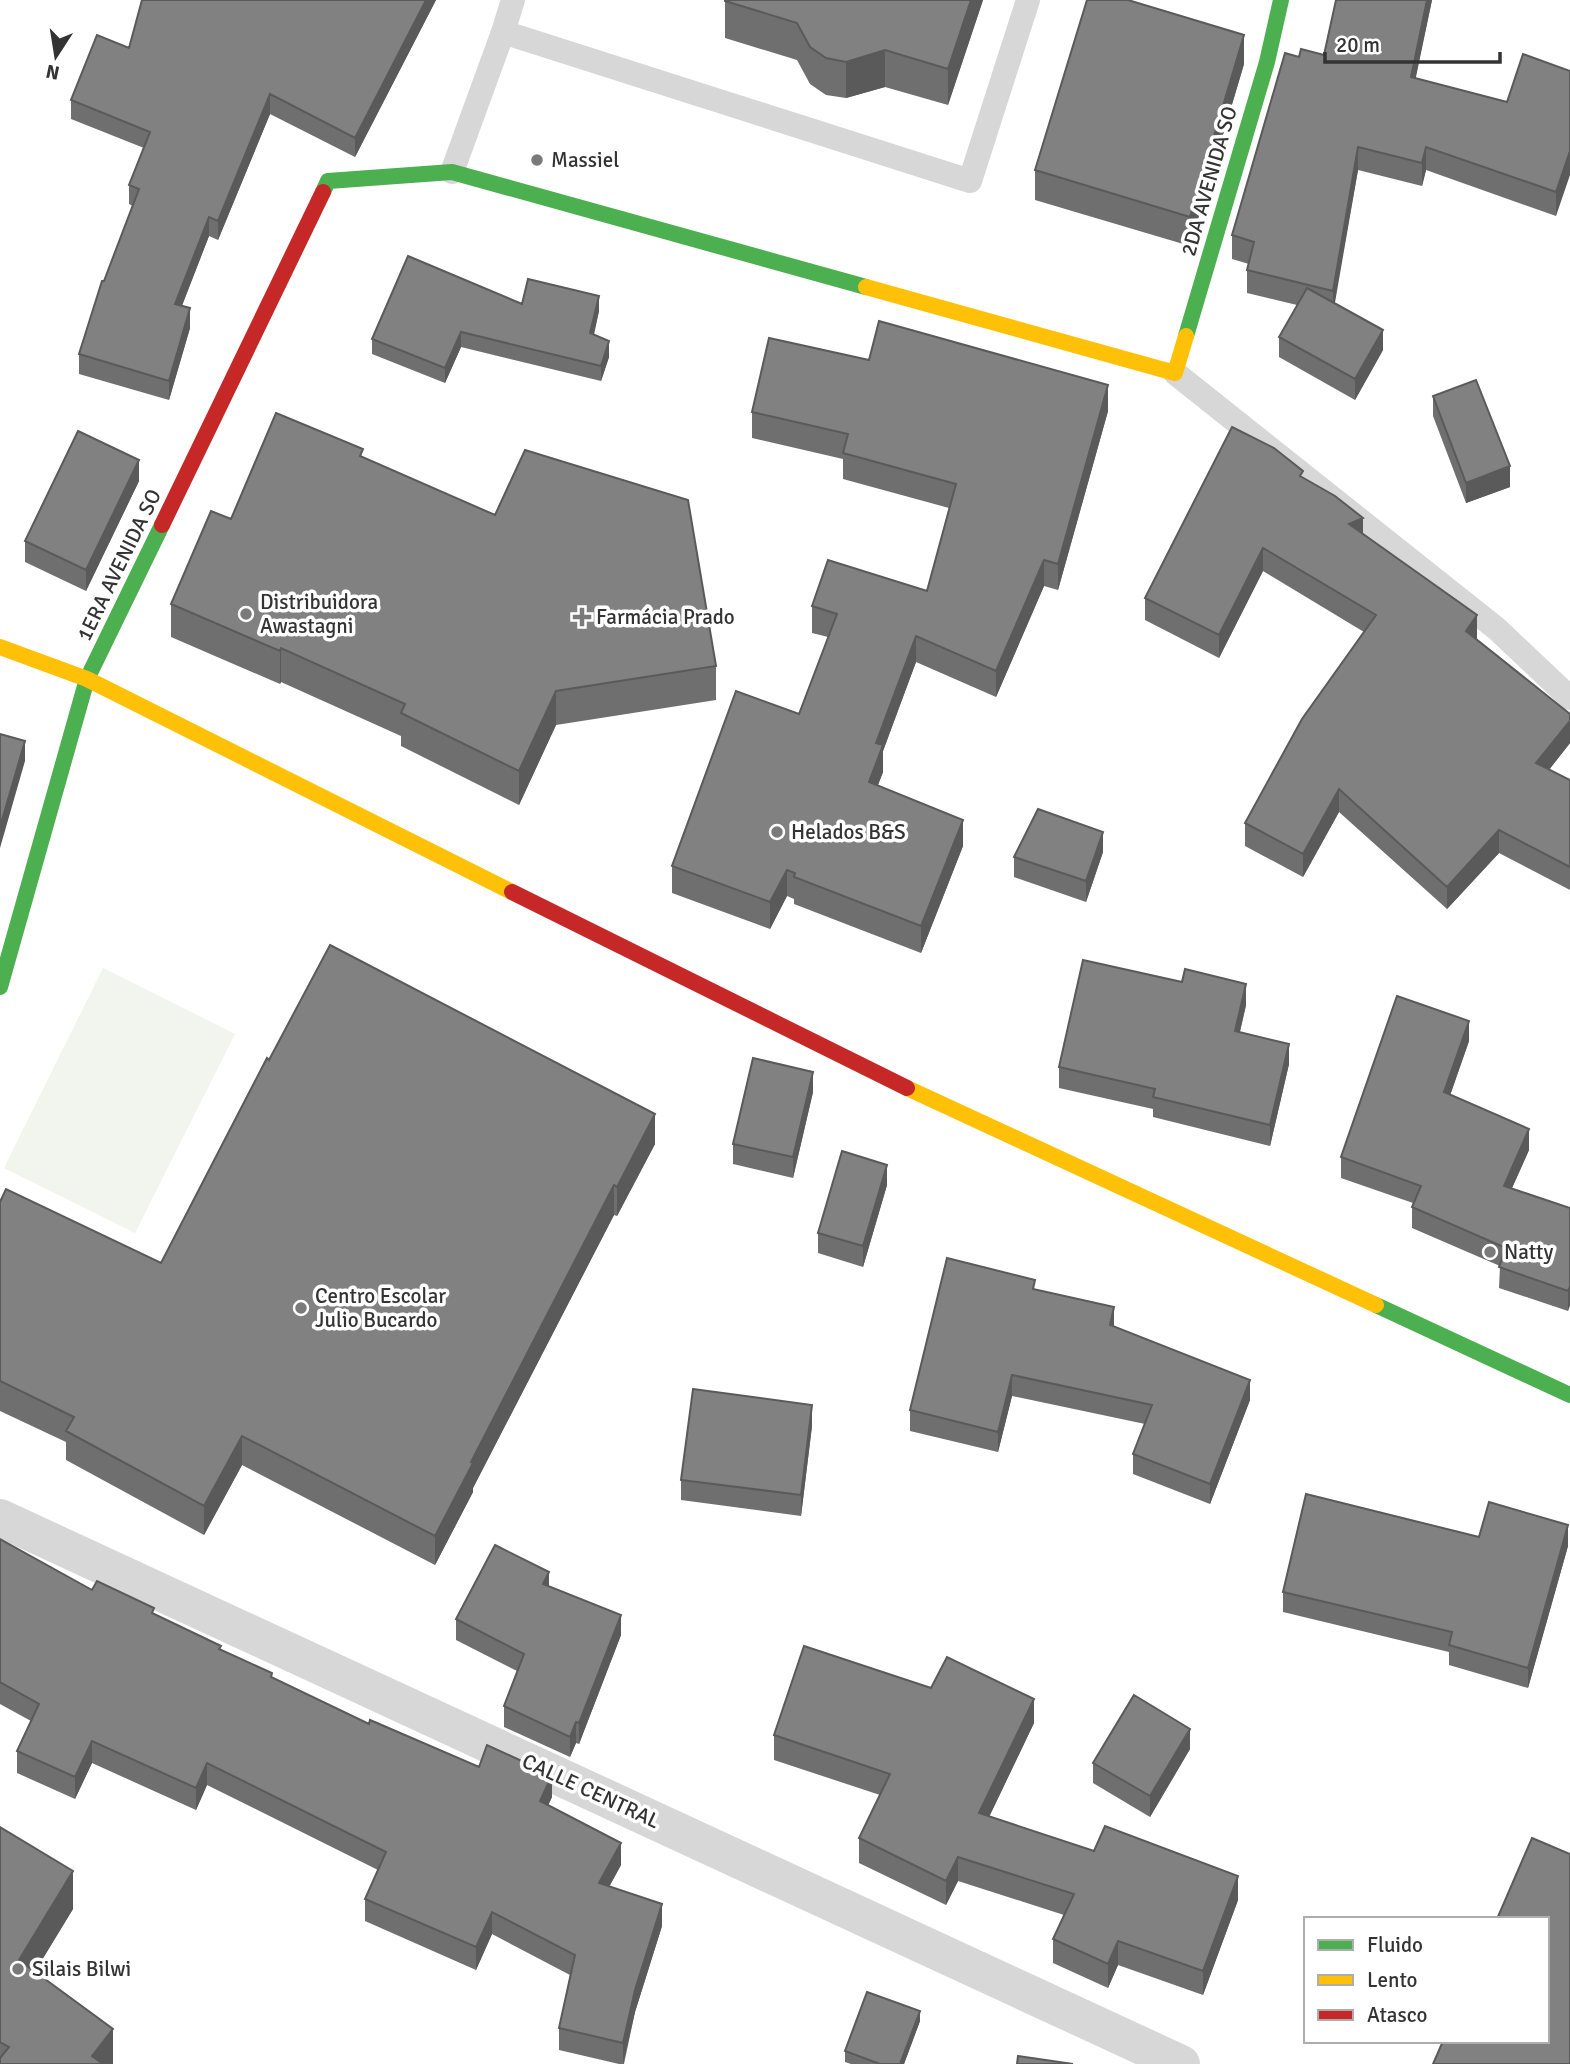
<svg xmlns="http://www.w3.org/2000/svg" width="1570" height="2064" viewBox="0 0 1570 2064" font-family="Signika,sans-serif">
<rect width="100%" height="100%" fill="#fff"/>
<!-- green -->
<path fill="#f1f5ed" d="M103,968L235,1034L135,1233L4,1168Z"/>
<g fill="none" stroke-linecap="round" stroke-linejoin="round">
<!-- lane -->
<path stroke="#d7d7d7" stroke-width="24" d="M513,0L503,32L970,181L1028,0
M452,172L503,32
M1175,373L1497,629L1570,698"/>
<!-- street -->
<path stroke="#d7d7d7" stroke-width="38" d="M0,1518L1181,2064"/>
<!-- fast -->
<path stroke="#4caf50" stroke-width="16" d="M323,192L328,181L452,172L866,287
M1186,336L1267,62L1281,0
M0,987L87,679L162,525
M1376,1305L1570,1395"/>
<!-- slow -->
<path stroke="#ffc107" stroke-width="16" d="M866,287L1175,373L1186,336
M0,647L87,679L512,892
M907,1088L1376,1305"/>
<!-- jam -->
<path stroke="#c62828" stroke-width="16" d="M162,525L323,192
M512,892L907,1088"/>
</g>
<!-- wall -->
<path fill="#6f6f6f" d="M142,0H436L355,157L270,114L218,240L209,236L182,306L190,328L169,400L79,374V354L104,281L133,206L129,204V185L144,148L71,119V100L129,48Z
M725,0H983L948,105L885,87L846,98L826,95L810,84L797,60L725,38Z
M1336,0H1432L1415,79L1507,102L1570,71L1556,216L1426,170L1422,186L1358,170L1334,303L1383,350L1355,400L1279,357V337L1297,305L1247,293V270L1249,264L1232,259V235L1299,57L1324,55Z
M1244,64L1190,246L1035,200V170Z
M522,304L599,311L594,335L609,357L601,381L461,347L445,383L372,354V339Z
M1433,396L1510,487L1466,503L1433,416Z
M1108,411L1058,590L1044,586L996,697L916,662L883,751V772L878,785L963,846L921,953L794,904V899L787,896L770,929L672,893V866L799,714L828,637L812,633V606L927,591L949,508L843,479V459L752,438V412Z
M363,457L716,666V700L556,725L519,805L401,746V736L281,682L280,684L171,637V604L231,519Z
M1303,477L1363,534L1477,638L1476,639L1570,743L1549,770L1570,780V890L1499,853L1447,909L1339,812L1303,877L1245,846V823L1364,632L1263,571L1219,658L1145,620V598Z
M139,481L86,591L25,562V541Z
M1103,852L1086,902L1014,877V857Z
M1246,1005L1240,1032L1289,1064L1270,1146L1153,1117V1109L1059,1088V1067Z
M1469,1041L1450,1095L1529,1150L1512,1188L1570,1208L1568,1311L1499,1288L1500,1266L1412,1228V1207L1413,1203L1341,1178V1157Z
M269,1060L655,1144L617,1216L614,1215L473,1488V1492L435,1565L242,1465L204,1535L66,1460V1442L0,1411V1202L161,1263Z
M813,1092L793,1178L733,1164V1144Z
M887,1185L863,1267L818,1253V1233Z
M1035,1290L1114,1326L1250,1400L1210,1504L1133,1474V1454L1145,1424L1012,1396L998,1452L910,1431V1410Z
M812,1426L801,1516L681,1500V1480Z
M1479,1537L1568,1546L1528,1688L1449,1665V1652L1283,1612V1592Z
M0,1539L92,1590L154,1614L272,1678L369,1724L552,1797L548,1805L621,1865L609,1887L662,1926L635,2012L624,2064H619L559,2050V2028L570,1975L492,1934L476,1970L365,1921V1899L378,1870L207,1785L196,1810L92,1763L75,1799L17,1773V1751L31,1721L0,1704Z
M549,1587L621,1635L579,1744L576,1743L570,1757L504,1727V1706L517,1671L456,1640V1619Z
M1034,1723L989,1817L1238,1900L1203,1995L1118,1965L1108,1988L1053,1963V1939L1064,1915L958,1881L946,1905L859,1863V1838L880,1795L774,1760V1735Z
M1190,1749L1150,1817L1093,1783V1763Z
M0,1827L73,1909L35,1971L113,2064H0Z
M920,2021L904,2064H851L845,2062V2051Z"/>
<!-- shaded-wall -->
<path fill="#5a5a5a" d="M426,0H436L355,157V138Z
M971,0H983L948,105V69Z
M1427,0H1432L1411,101V77Z
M1244,35V64L1190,246V217Z
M885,50V87L846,98V62Z
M270,94V114L218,240V221Z
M1358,147V170L1333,314V291Z
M1426,147V170L1422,186V163Z
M1570,151V175L1556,216V192Z
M209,217V236L175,323V304Z
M599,296V311L590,349V333Z
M190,308V328L169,400V381Z
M1383,330V350L1355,400V379Z
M461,332V347L445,383V368Z
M609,341V357L601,381V366Z
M1108,385V411L1058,590V564Z
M139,460V481L86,591V570Z
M1510,466V487L1466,503V483Z
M1363,518V541L1349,524Z
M1263,548V571L1219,658V635Z
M1044,560V586L996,697V671Z
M1477,615V638L1466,654V631Z
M916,636V662L883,751V772L869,808V782L876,743Z
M281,648V682L280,684V651Z
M556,691V725L519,805V771Z
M1570,721V743L1536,786V763Z
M25,741V761L0,848V827Z
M1339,789V812L1303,877V854Z
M963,820V846L921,953V926Z
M1499,830V853L1447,909V887Z
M1103,832V852L1086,902V881Z
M787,870V896L770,929V902Z
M1246,984V1005L1235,1052V1031Z
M1469,1021V1041L1444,1113V1092Z
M1289,1044V1064L1270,1146V1125Z
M813,1072V1092L793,1178V1157Z
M655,1114V1144L617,1216V1187Z
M1529,1129V1150L1504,1206V1186Z
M887,1165V1185L863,1267V1246Z
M614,1185V1215L473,1488V1492L435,1565V1536L471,1462Z
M1570,1286V1306L1568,1311V1291Z
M1114,1307V1327L1110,1325Z
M1012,1375V1396L998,1452V1432Z
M1250,1380V1400L1210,1504V1484Z
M812,1405V1426L801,1516V1495Z
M242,1436V1465L204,1535V1506Z
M1568,1525V1546L1528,1688V1668Z
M549,1572V1593L543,1584Z
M621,1615V1635L579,1744V1723Z
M1034,1699V1723L979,1838V1813Z
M576,1722V1743L570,1757V1737Z
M1190,1729V1749L1150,1817V1796Z
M92,1741V1763L75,1799V1777Z
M207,1763V1785L196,1810V1788Z
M552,1775V1797L540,1823V1801Z
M621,1843V1865L599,1905V1883Z
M958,1857V1881L946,1905V1881Z
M73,1871V1909L19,1998V1960Z
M1238,1876V1900L1203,1995V1971Z
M662,1904V1926L635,2012L623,2064V2043L635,1990Z
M492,1912V1934L476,1970V1947Z
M1118,1941V1965L1108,1988V1964Z
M920,2011V2021L904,2064H900Z
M113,2029V2064H92V2056Z"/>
<!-- building -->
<path fill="#818181" stroke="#5a5a5a" stroke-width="2" d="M142,0H426L355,138L270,94L218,221L209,217L175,304L190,308L169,381L79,354L102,281H104L139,189L129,185L150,132L71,100L97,35L129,48Z
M725,0H971L948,69L885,50L846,62L826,58L810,47L797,23L725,1Z
M1087,0H1128L1244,35L1190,217L1035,170Z
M1336,0H1427L1411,77L1507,102L1523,54L1570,71V151L1556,192L1426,147L1422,163L1358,147L1333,291L1247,270L1254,242L1232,235L1285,53L1299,57L1301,49L1324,55Z
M408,256L522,304L528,279L599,296L590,333L609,341L601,366L461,332L445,368L372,339Z
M1307,288L1383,330L1355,379L1279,337Z
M879,321L1108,385L1058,564L1044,560L996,671L916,636L876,743L883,745L869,782L963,820L921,926L794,877L795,873L787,870L770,902L672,866L736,691L799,714L837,614L812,606L828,560L927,591L956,484L843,453L848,434L752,412L769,338L869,360Z
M1476,380L1510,466L1466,483L1433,396Z
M276,413L363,449L360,456L495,515L525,450L688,500L716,666L556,691L519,771L401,713L405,704L281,648L280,651L171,604L211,511L231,519Z
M1232,427L1274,448L1303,471L1300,476L1335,496L1363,518L1349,524L1477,615L1466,631L1570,714V721L1536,763L1570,780V867L1499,830L1447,887L1339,789L1303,854L1245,823L1302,719L1376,615L1263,548L1219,635L1145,598Z
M78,431L139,460L86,570L25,541Z
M0,734L25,741L0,827Z
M1038,809L1103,832L1086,881L1014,857Z
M330,945L655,1114L617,1187L614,1185L471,1462L473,1463L435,1536L242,1436L204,1506L66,1431L74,1417L0,1381V1202L6,1189L161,1263L267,1058L269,1060Z
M1083,960L1182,982L1185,969L1246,984L1235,1031L1289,1044L1270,1125L1153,1097L1155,1089L1059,1067Z
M1397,996L1469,1021L1444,1092L1529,1129L1504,1186L1570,1208V1286L1568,1291L1499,1267L1506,1248L1412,1207L1421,1186L1341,1157Z
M753,1058L813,1072L793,1157L733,1144Z
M842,1151L887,1165L863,1246L818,1233Z
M947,1258L1035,1280L1033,1289L1114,1307L1110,1325L1250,1380L1210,1484L1133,1454L1152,1405L1012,1375L998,1432L910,1410Z
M693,1389L812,1405L801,1495L681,1480Z
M1306,1494L1479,1537L1489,1502L1568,1525L1528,1668L1449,1645L1452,1632L1283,1592Z
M0,1539L92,1590L97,1581L154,1608L152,1613L221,1646L219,1649L272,1673L271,1677L369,1724L370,1720L479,1767L487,1745L552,1775L540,1801L621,1843L599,1883L662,1904L635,1990L623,2043L559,2028L575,1955L492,1912L476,1947L365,1899L386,1852L207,1763L196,1788L92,1741L75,1777L17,1751L39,1704L0,1682Z
M495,1545L549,1572L543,1584L621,1615L579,1723L576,1722L570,1737L504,1706L524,1654L456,1619Z
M804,1646L931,1688L947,1657L1034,1699L979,1813L1094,1851L1105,1826L1238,1876L1203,1971L1118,1941L1108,1964L1053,1939L1074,1894L958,1857L946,1881L859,1838L890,1774L774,1735Z
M1134,1695L1190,1729L1150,1796L1093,1763Z
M0,1827L73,1871L19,1960L113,2029L92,2056L103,2064H0V2058L9,2047L0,2042Z
M1532,1838L1570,1854V2064H1433L1443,2041H1547V1919H1497Z
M867,1992L920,2011L900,2064H880L845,2051Z
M1018,2056L1073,2064H1017Z"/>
<!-- markers -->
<g fill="#7a7a7a" stroke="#fff" stroke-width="2.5">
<circle cx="537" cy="160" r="7"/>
<circle cx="246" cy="614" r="7"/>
<path d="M578.5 606.5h7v7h7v7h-7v7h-7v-7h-7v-7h7z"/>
<circle cx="777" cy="832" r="7"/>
<circle cx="1490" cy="1252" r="7"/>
<circle cx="301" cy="1308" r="7"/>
<circle cx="18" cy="1969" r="7"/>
</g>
<g text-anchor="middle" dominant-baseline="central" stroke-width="7" stroke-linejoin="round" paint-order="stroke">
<!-- poi labels -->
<g font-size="21" fill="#333" stroke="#fff" text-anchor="start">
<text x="551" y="160">Massiel</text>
<text x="260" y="602">Distribuidora<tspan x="260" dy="24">Awastagni</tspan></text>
<text x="596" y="617">Farmácia Prado</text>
<text x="791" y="832">Helados B&amp;S</text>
<text x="1504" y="1252">Natty</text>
<text x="315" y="1296">Centro Escolar<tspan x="315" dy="24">Julio Bucardo</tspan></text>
<text x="32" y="1969">Silais Bilwi</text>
</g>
<!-- street labels -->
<g font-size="21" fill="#333" stroke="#fff">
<text transform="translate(1209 181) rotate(-74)">2DA AVENIDA SO</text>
<text transform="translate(119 565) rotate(-64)">1ERA AVENIDA SO</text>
<text transform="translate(591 1791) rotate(25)">CALLE CENTRAL</text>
</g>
</g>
<!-- legend -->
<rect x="1304" y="1917" width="245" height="126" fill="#ffffff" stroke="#adadad" stroke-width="2"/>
<rect x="1318" y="1940" width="35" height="10" fill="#4caf50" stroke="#adadad" stroke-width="2"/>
<text x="1367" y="1952" font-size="21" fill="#333333">Fluido</text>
<rect x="1318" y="1975" width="35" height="10" fill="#ffc107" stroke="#adadad" stroke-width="2"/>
<text x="1367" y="1987" font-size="21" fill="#333333">Lento</text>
<rect x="1318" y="2010" width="35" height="10" fill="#c62828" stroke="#adadad" stroke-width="2"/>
<text x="1367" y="2022" font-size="21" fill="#333333">Atasco</text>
<!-- north arrow -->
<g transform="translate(56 56) rotate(192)" stroke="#ffffff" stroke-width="5" paint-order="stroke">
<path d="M0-5L12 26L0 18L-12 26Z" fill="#333333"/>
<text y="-10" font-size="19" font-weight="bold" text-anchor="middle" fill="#333333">N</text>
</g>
<!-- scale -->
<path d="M1325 52v10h175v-10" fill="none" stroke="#333333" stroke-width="3.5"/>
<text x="1336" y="52" font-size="21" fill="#333333" stroke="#ffffff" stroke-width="5" paint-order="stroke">20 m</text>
</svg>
